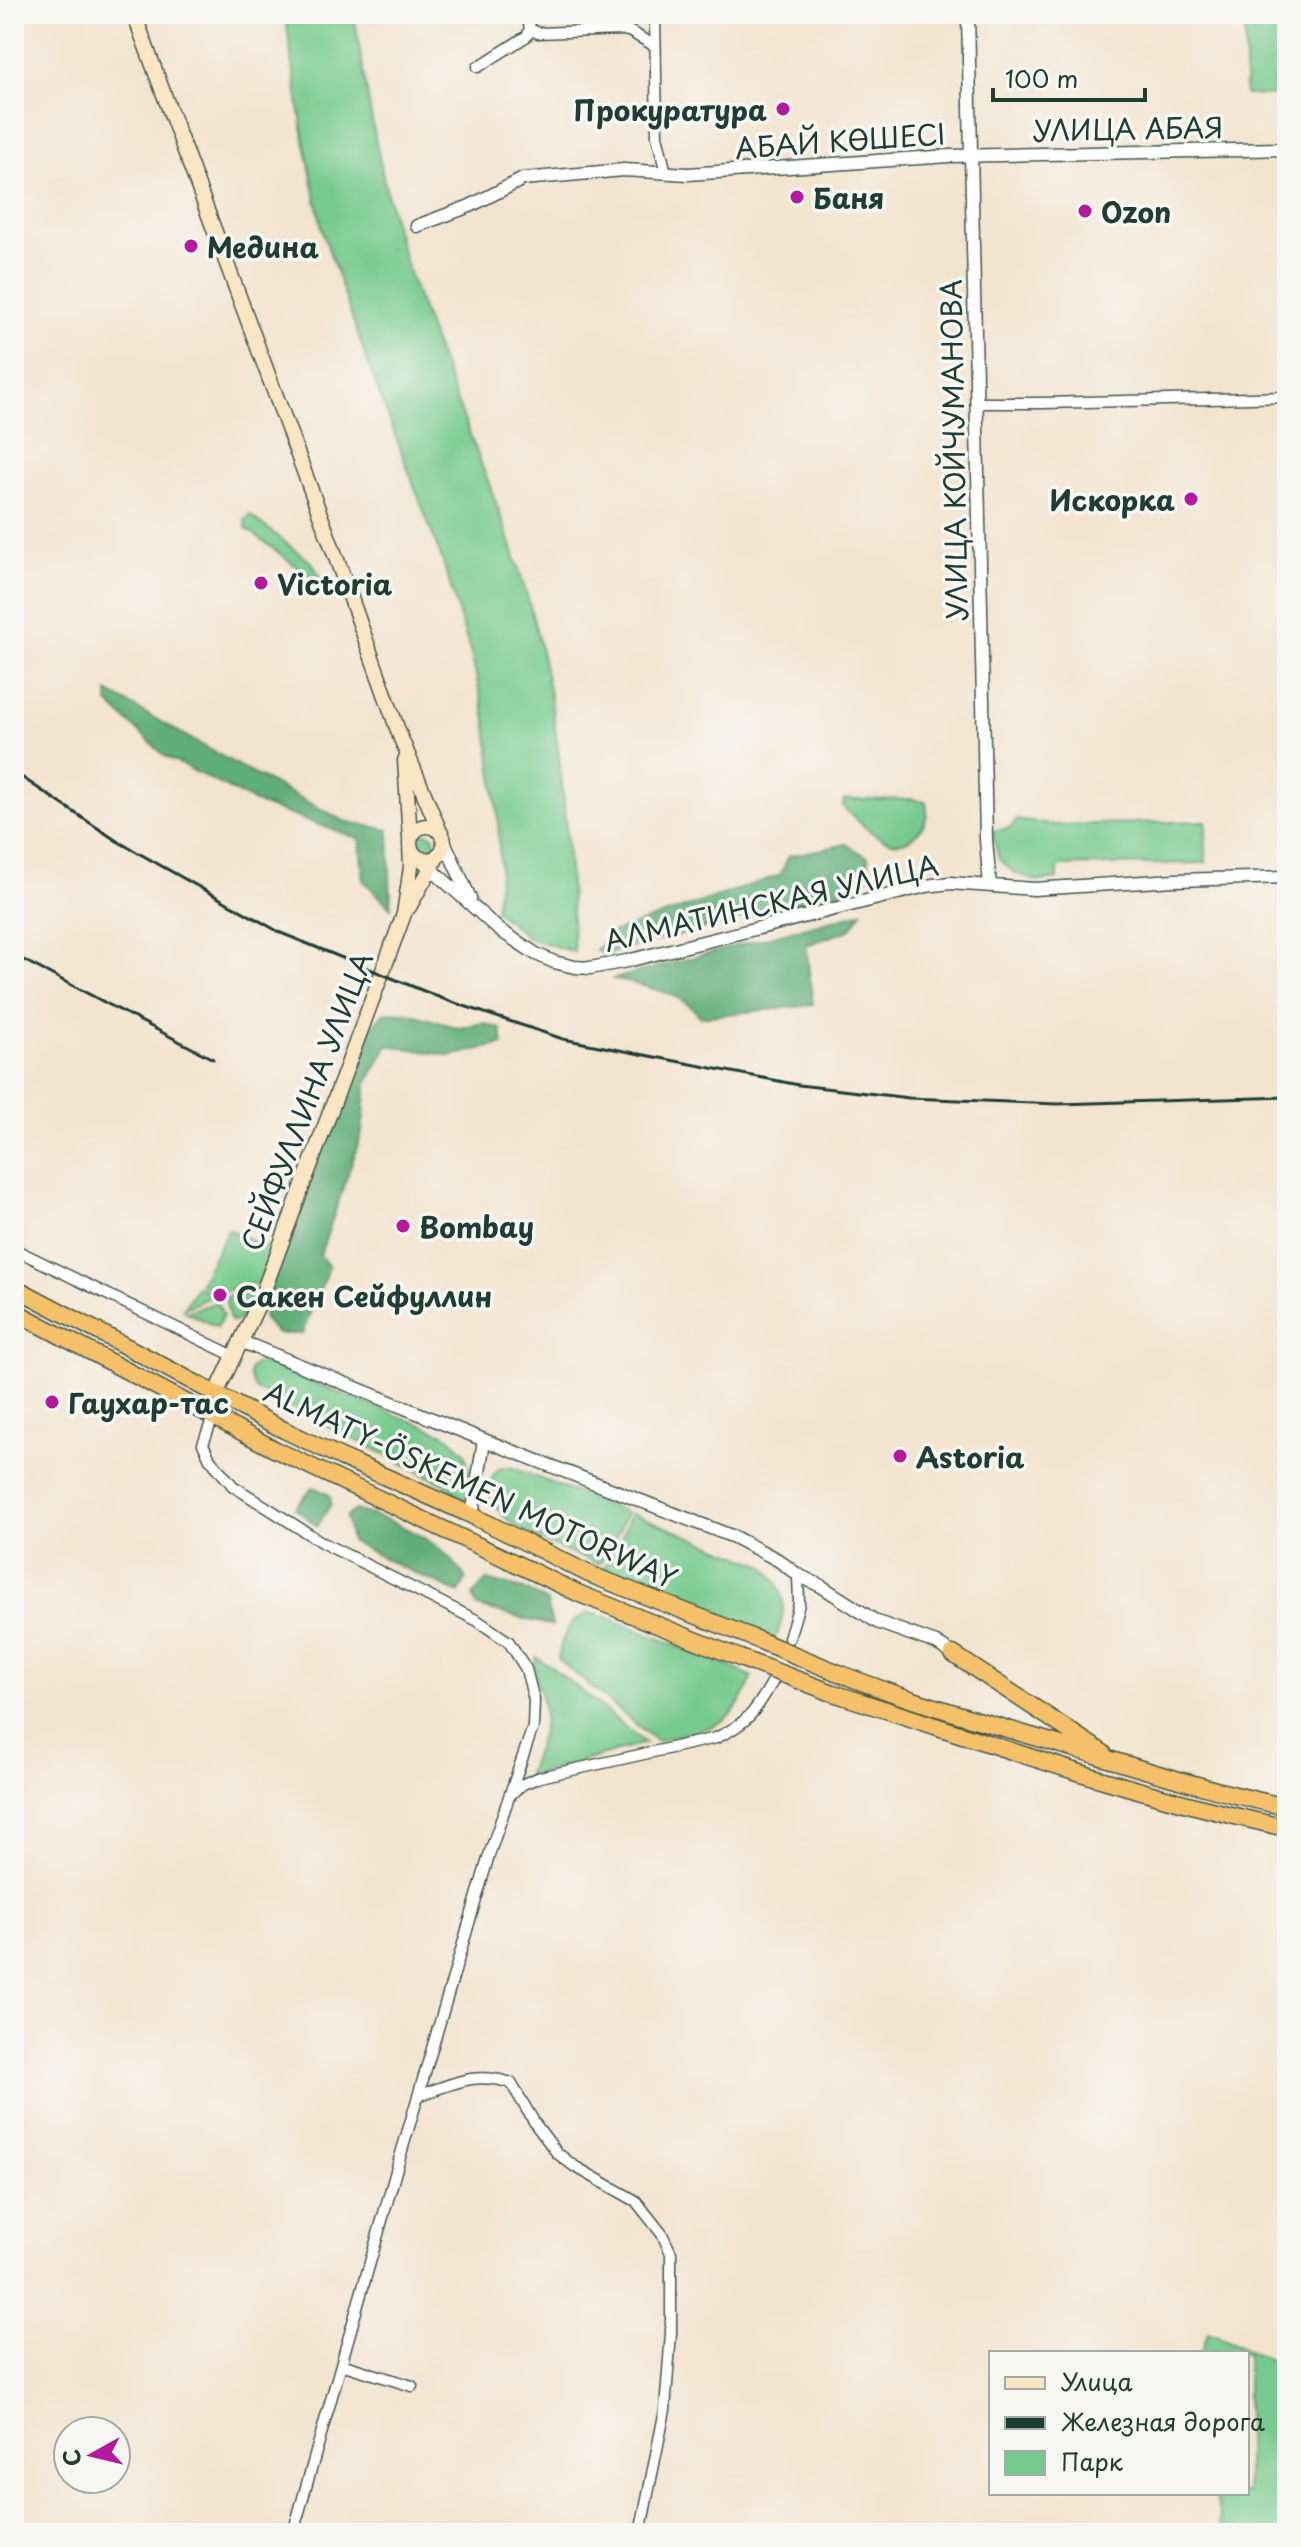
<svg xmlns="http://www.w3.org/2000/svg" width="1301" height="2547" viewBox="0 0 1301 2547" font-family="'Playpen Sans',sans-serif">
<rect width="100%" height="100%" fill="#f6f6f2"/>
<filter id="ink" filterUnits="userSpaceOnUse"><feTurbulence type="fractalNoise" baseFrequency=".0125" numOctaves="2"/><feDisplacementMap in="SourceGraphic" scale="16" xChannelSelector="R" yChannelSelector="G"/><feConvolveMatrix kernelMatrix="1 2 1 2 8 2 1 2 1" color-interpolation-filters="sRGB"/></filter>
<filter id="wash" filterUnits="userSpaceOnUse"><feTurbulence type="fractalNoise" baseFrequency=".006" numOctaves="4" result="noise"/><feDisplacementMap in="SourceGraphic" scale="32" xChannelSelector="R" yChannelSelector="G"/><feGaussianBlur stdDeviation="1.8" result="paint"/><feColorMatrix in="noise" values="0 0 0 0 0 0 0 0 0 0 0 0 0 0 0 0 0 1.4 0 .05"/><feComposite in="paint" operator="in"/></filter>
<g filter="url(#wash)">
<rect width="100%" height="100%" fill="#f3e4cf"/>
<!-- green -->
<path fill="#77ca8d" stroke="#4b8460" stroke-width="2" d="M285,14H354C368,98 380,182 406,263C447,391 510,514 540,646C563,746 568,850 574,952L529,938L495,910L500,871L498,817L486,719L471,654L443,562L367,361L323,233L304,139Z
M1245,14H1287V95H1245Z
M250,515L313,564L322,581L320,584L246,528L245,520Z
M912,799L926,802C928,814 927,822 918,832C893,860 863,825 843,807L844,800Z
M1016,820L1056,825L1206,821V863L1058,866V879L1036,881L1013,872L999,859L992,831L1010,828Z
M417 842a9 9 0 1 1 18 0a9 9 0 1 1-18 0Z
M228,1229L266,1247L270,1252L260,1282L217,1293L200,1283Z
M197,1286L214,1295L183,1309Z
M257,1288L245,1314L235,1322L230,1321L225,1297Z
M217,1302L223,1315L217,1327L186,1312Z
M260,1362L445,1434L465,1452L471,1486L465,1500L442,1483L256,1390C249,1378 244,1368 260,1362Z
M502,1467L513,1468L627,1513L608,1554L598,1564C568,1551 489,1527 490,1488C491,1478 494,1472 502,1467Z
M631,1513L763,1565C785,1587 789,1610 775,1639L694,1608L603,1568L616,1551Z
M589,1613L601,1615L752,1676C735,1731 705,1728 656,1741L558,1659C562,1638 567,1620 589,1613Z
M537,1657L567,1679L645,1743L527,1777C533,1757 544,1735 544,1714C544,1696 530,1673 537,1657Z
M1208,2332L1287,2368V2533H1223L1215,2493H1247V2353H1201Z"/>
<!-- forest -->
<path fill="#61ae78" stroke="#407656" stroke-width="2" d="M108,692L248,771L344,821L389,830L391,908L363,880L360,839L259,804L166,757L108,703Z
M846,844L868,857L870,876L844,891L607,954L595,951L611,933L780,875L789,856Z
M862,912L850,930L806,945L813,1005L700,1017C683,991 643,987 614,979Z
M384,1012L409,1013L459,1028L483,1023L501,1029L503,1044L451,1056L388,1045L367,1083L362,1133L320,1255L329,1267L302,1334H277L263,1318L267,1298L364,1037Z
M313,1487L330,1495L331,1504L317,1526L295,1508Z
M355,1510C397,1522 443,1540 466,1579L459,1593L397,1565L351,1541L346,1517Z
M486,1580L524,1589L547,1602L552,1626L477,1607L473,1596Z"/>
</g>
<g filter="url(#ink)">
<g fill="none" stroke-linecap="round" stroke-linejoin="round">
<!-- minor casing -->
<g stroke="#3f564b" stroke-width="13">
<path id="minor" d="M527,14L530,29
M655,14L657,136L666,173
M478,67L527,36L530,29L538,33L621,30L629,31L655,46
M976,403H1043L1287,397
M14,1249L234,1356
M213,1417L203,1444L210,1459L233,1486L323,1543L478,1621L509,1642L526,1669L534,1700L533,1727L490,1852L398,2164L293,2533
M789,1638L799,1604L798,1575
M513,1792L523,1784L540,1777L716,1738C748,1723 755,1712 773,1681
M418,2096C452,2084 474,2071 511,2083L536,2125L557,2153L574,2166L636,2201L662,2234L671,2253V2333L665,2410L640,2533
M341,2364L412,2386"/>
</g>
<!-- tertiary casing -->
<g stroke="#3f564b" stroke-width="15">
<path id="tertiary" d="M968,14L986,840L990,886
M417,226L470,206L523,179L624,170L688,174L949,156L1287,149
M443,839L470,898
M418,857L498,929L536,954L554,962L575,967L590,968L627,961L926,886L950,883L1034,889L1174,880L1287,877
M240,1341L484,1440L734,1537L778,1560L798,1575L821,1586L877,1622L936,1643L953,1654
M472,1516L484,1440"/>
</g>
<!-- secondary casing -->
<g stroke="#3f564b" stroke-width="17">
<path id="secondary" d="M134,14L344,579L400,736L440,832
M405,760L410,839
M410 843a17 17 0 1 1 34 0a17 17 0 1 1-34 0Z
M409,907L438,855
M216,1394L259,1303L404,914L411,867L410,844"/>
</g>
<!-- trunk casing -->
<g stroke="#3f564b" stroke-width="19">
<path id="trunk" d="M14,1287L284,1430L343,1458L469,1514L589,1574L746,1635
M14,1311L274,1449L580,1594L740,1658
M953,1654L1103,1753
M836,1672C913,1703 995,1725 1075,1749C1145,1770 1215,1792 1287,1807
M830,1692C982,1740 1131,1795 1287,1828"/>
</g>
<!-- minor -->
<use href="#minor" stroke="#fff" stroke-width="10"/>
<!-- tertiary -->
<use href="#tertiary" stroke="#fff" stroke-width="12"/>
<!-- secondary -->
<use href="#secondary" stroke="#fbe6c4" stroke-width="14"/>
<!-- trunk -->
<use href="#trunk" stroke="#f4c16b" stroke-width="16"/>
<!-- rail -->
<path stroke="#1f3d34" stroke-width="3" d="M14,772L117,841L281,933L446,1000L563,1039L799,1085L909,1098L1058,1104L1287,1097
M14,955L213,1059"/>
<!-- trunk-bridge casing -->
<g stroke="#3f564b" stroke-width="19" stroke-linecap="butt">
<path id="trunk-bridge" d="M746,1635L836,1672
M740,1658L830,1692"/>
</g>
<!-- trunk-bridge -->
<use href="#trunk-bridge" stroke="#f4c16b" stroke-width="16"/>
</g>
</g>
<!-- markers -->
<g fill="#b5179e" stroke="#f6f6f2" stroke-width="3">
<circle cx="783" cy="109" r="8"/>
<circle cx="797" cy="197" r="8"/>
<circle cx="1085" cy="211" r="8"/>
<circle cx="191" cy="246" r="8"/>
<circle cx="1191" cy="499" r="8"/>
<circle cx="261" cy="583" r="8"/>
<circle cx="403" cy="1226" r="8"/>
<circle cx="220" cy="1295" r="8"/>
<circle cx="52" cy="1402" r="8"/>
<circle cx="900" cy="1456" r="8"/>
</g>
<g text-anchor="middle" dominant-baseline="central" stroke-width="7" stroke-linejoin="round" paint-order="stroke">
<!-- poi labels -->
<g font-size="28" font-weight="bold" fill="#1f3d34" stroke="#f6f6f2" text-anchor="start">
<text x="767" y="109" text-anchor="end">Прокуратура</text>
<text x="813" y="197">Баня</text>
<text x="1101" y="211">Ozon</text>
<text x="207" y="246">Медина</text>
<text x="1175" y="499" text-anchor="end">Искоркa</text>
<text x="277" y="583">Victoria</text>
<text x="419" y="1226">Bombay</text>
<text x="236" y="1295">Сакен Сейфуллин</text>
<text x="68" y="1402">Гаухар-тас</text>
<text x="916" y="1456">Astoria</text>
</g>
<!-- street labels -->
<g font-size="28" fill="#1f3d34" stroke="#f6f6f2">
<text transform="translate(1128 128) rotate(-1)">УЛИЦА АБАЯ</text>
<text transform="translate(840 140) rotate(-4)">АБАЙ КӨШЕСІ</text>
<text transform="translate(953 450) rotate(-91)">УЛИЦА КОЙЧУМАНОВА</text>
<text transform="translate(771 902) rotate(-13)">АЛМАТИНСКАЯ УЛИЦА</text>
<text transform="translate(306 1101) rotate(-69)">СЕЙФУЛЛИНА УЛИЦА</text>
<text transform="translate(471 1484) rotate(25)">ALMATY-ÖSKEMEN MOTORWAY</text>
</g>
</g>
<!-- margin -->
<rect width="1301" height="2547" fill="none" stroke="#f6f6f2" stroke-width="48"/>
<!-- legend -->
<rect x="989" y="2351" width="260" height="144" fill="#f6f6f2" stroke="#a0aca6" stroke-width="2"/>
<rect x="1005" y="2377" width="40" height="12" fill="#fbe6c4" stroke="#a0aca6" stroke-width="2"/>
<text x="1061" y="2391" font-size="24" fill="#1f3d34">Улица</text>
<rect x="1005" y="2417" width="40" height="12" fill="#1f3d34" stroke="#a0aca6" stroke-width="2"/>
<text x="1061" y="2431" font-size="24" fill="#1f3d34">Железная дорога</text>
<rect x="1005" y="2451" width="40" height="24" fill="#77ca8d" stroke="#a0aca6" stroke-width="2"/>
<text x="1061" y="2471" font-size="24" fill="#1f3d34">Парк</text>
<!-- north arrow -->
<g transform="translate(92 2455) rotate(262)"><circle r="38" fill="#f6f6f2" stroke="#a0aca6" stroke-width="2"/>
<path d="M0-6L14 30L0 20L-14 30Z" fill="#b5179e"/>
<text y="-12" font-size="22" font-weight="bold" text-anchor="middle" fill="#1f3d34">С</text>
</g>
<!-- scale -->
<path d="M993 88v12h152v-12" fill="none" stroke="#1f3d34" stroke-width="4"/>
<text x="1005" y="88" font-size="24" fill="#1f3d34" stroke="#f6f6f2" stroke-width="6" paint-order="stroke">100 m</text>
</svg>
